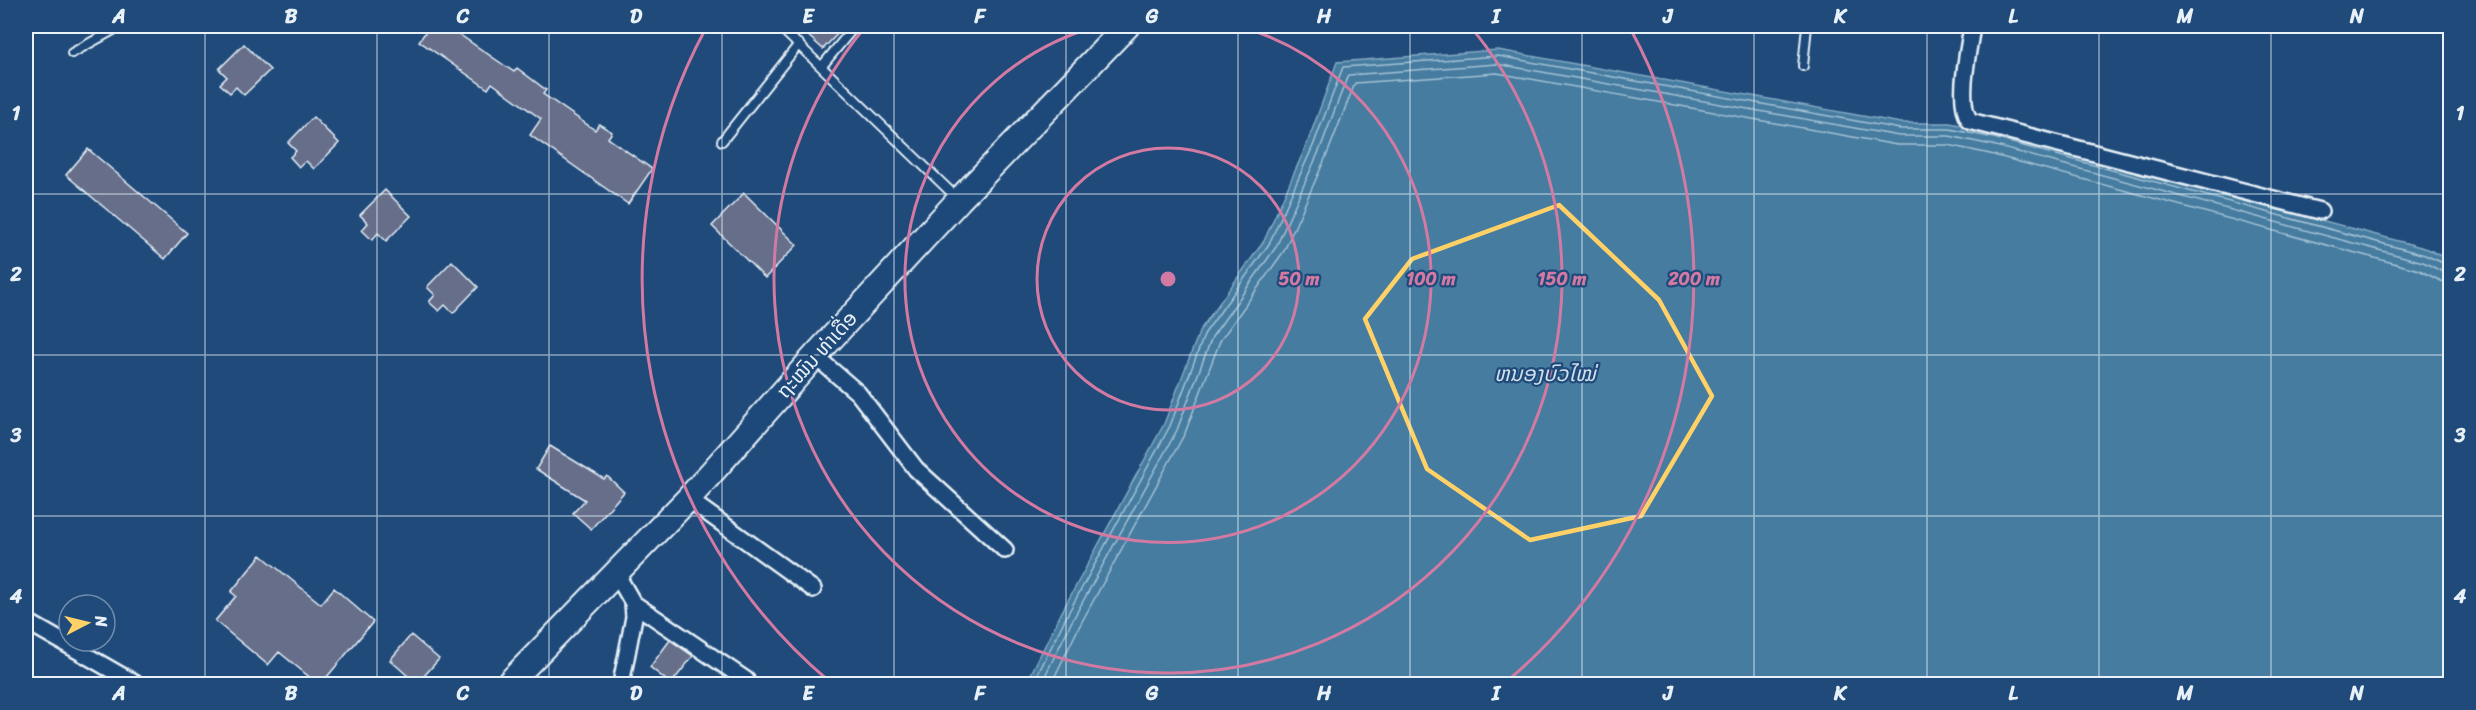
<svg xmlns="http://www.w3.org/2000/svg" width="2476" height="710" viewBox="0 0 2476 710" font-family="Sriracha,'Noto Sans Lao',sans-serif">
<rect width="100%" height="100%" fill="#1f4a7a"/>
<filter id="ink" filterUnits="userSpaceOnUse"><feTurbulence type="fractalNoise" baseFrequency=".0167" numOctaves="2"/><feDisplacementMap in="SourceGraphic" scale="12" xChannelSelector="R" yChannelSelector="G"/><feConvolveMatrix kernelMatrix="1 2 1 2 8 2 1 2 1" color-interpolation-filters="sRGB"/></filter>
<g filter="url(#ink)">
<!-- water -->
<path fill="#447ba0" stroke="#86aac3" stroke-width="1.5" d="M1498,50L1901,123H1950L1995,132L2428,249L2450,261V684H1026L1059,617L1164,424L1200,330L1264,241L1307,144L1337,62Z"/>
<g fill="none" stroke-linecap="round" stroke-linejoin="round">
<!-- shore -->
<path stroke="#a6c2d5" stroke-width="1.5" d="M1033,684L1065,619L1170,426L1205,333L1269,244L1313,146L1343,67L1498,56L1900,129H1950L1994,138L2425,255L2450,266
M1041,684L1071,623L1177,430L1212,337L1276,247L1320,149L1348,75L1497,64L1899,136H1949L1992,145L2423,262L2443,272L2450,274
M1051,684L1079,627L1185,433L1220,341L1284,251L1328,152L1355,83L1497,73L1897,145H1948L1990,154L2419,270L2441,281L2450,283"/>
</g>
<!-- building -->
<path fill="#666e8a" stroke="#e8f1f8" stroke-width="1.5" d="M430,26H447L514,72L517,68L546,90L543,94L595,130L599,124L612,132L608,138L652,169L628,204L530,135L541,119L492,83L488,89L419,41Z
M812,26H845L823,49L805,33Z
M244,44L270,70L244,95L236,87L230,93L220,84L227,77L219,69Z
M313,117L339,143L314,169L306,161L299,167L290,157L296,151L288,143Z
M88,149L187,233L165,259L66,175Z
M385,190L411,216L386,241L378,233L372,240L362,230L368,223L360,215Z
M744,193L797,245L765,278L712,226Z
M452,261L478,287L453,313L445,305L439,311L429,302L435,295L427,287Z
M550,446L604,479L607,476L624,492L591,529L573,513L585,500L536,469Z
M261,555L321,604L334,588L373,622L321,684H318L279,652L268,665L215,621L236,596L231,592Z
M411,635L439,659L417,684L390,660Z
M670,640L693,656L671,684L650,667Z"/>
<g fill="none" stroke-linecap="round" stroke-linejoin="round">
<!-- lane casing -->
<g stroke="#e8f1f8" stroke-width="12">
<path id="lane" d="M779,26L957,198
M72,53L117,28
M822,66L855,26
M1803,66L1807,26
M722,141L799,44"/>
</g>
<!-- street casing -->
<g stroke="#e8f1f8" stroke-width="20">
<path id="street" d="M1972,26C1969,49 1956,102 1970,121L2320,211
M815,356L858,393L916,469L1005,550
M688,499L813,589
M617,575L633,603L634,617L621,684
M633,603L746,680
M26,621L136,684"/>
</g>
<!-- primary casing -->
<g stroke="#e8f1f8" stroke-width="28">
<path id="primary" d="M508,684L688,499L815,356L959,200L1127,26"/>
</g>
<!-- lane -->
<use href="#lane" stroke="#1f4a7a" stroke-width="8"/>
<!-- street -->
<use href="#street" stroke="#1f4a7a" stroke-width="15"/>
<!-- primary -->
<use href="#primary" stroke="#1f4a7a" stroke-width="24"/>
</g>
</g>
<!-- marked area -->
<path fill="none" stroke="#ffd166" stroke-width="4.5" stroke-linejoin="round" d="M1559,205L1659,300L1712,396L1641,516L1530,540L1427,469L1365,319L1412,259Z"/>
<!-- grid -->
<path fill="none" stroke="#e8f1f8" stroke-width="1.5" stroke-opacity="0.55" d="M205,26V684M377,26V684M549,26V684M722,26V684M894,26V684M1066,26V684M1238,26V684M1410,26V684M1582,26V684M1754,26V684M1927,26V684M2099,26V684M2271,26V684M26,194H2450M26,355H2450M26,516H2450"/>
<!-- distance rings -->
<g fill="none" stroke="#d37aa2" stroke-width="3">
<circle cx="1168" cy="279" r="131"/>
<path d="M1238 26A263 263 0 1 1 1098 26"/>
<path d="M1470 26A394 394 0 1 1 866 26"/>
<path d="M830 682A526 526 0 0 1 706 28M1630 28A526 526 0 0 1 1506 682"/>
</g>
<g text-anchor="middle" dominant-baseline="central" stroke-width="4.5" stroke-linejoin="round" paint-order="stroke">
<!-- street labels -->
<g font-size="20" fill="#e8f1f8" stroke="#1f4a7a">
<text transform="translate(817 355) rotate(-48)">ຖະໝົນ ທ່າເດື່ອ</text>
</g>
<!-- water labels -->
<g font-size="21" font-style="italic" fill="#cfdfeb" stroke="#1f4a7a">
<text x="1545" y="374">ຫນອງບົວໄໝ່</text>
</g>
</g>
<circle cx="1168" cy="279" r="9" fill="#d37aa2" stroke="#1f4a7a" stroke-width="3"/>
<g font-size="18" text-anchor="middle" font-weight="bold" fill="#d37aa2" stroke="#1f4a7a" stroke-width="4.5" stroke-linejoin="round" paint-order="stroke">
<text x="1299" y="285">50 m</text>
<text x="1431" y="285">100 m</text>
<text x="1562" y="285">150 m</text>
<text x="1694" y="285">200 m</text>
</g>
<!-- margin -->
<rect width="2476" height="710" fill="none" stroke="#1f4a7a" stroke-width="66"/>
<!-- north arrow -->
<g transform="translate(87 623) rotate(83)"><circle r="28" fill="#1f4a7a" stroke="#6f8dac" stroke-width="1.5"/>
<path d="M0-4.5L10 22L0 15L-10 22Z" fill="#ffd166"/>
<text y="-9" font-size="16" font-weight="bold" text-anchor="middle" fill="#e8f1f8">N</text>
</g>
<rect x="33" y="33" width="2410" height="644" fill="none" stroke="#e8f1f8" stroke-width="2"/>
<g font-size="20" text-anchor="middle" font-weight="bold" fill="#e8f1f8">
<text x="119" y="23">A</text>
<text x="291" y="23">B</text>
<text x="463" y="23">C</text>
<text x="636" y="23">D</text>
<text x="808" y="23">E</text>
<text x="980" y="23">F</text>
<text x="1152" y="23">G</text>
<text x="1324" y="23">H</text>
<text x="1496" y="23">I</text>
<text x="1668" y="23">J</text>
<text x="1840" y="23">K</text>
<text x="2013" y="23">L</text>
<text x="2185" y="23">M</text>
<text x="2357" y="23">N</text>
<text x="16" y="120">1</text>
<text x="2460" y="120">1</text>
<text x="16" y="281">2</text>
<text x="2460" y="281">2</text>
<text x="16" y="442">3</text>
<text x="2460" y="442">3</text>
<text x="16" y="603">4</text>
<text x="2460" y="603">4</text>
<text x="119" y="700">A</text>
<text x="291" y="700">B</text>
<text x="463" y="700">C</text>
<text x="636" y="700">D</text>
<text x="808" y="700">E</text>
<text x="980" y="700">F</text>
<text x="1152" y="700">G</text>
<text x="1324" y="700">H</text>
<text x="1496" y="700">I</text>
<text x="1668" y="700">J</text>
<text x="1840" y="700">K</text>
<text x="2013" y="700">L</text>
<text x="2185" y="700">M</text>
<text x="2357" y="700">N</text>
</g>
</svg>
